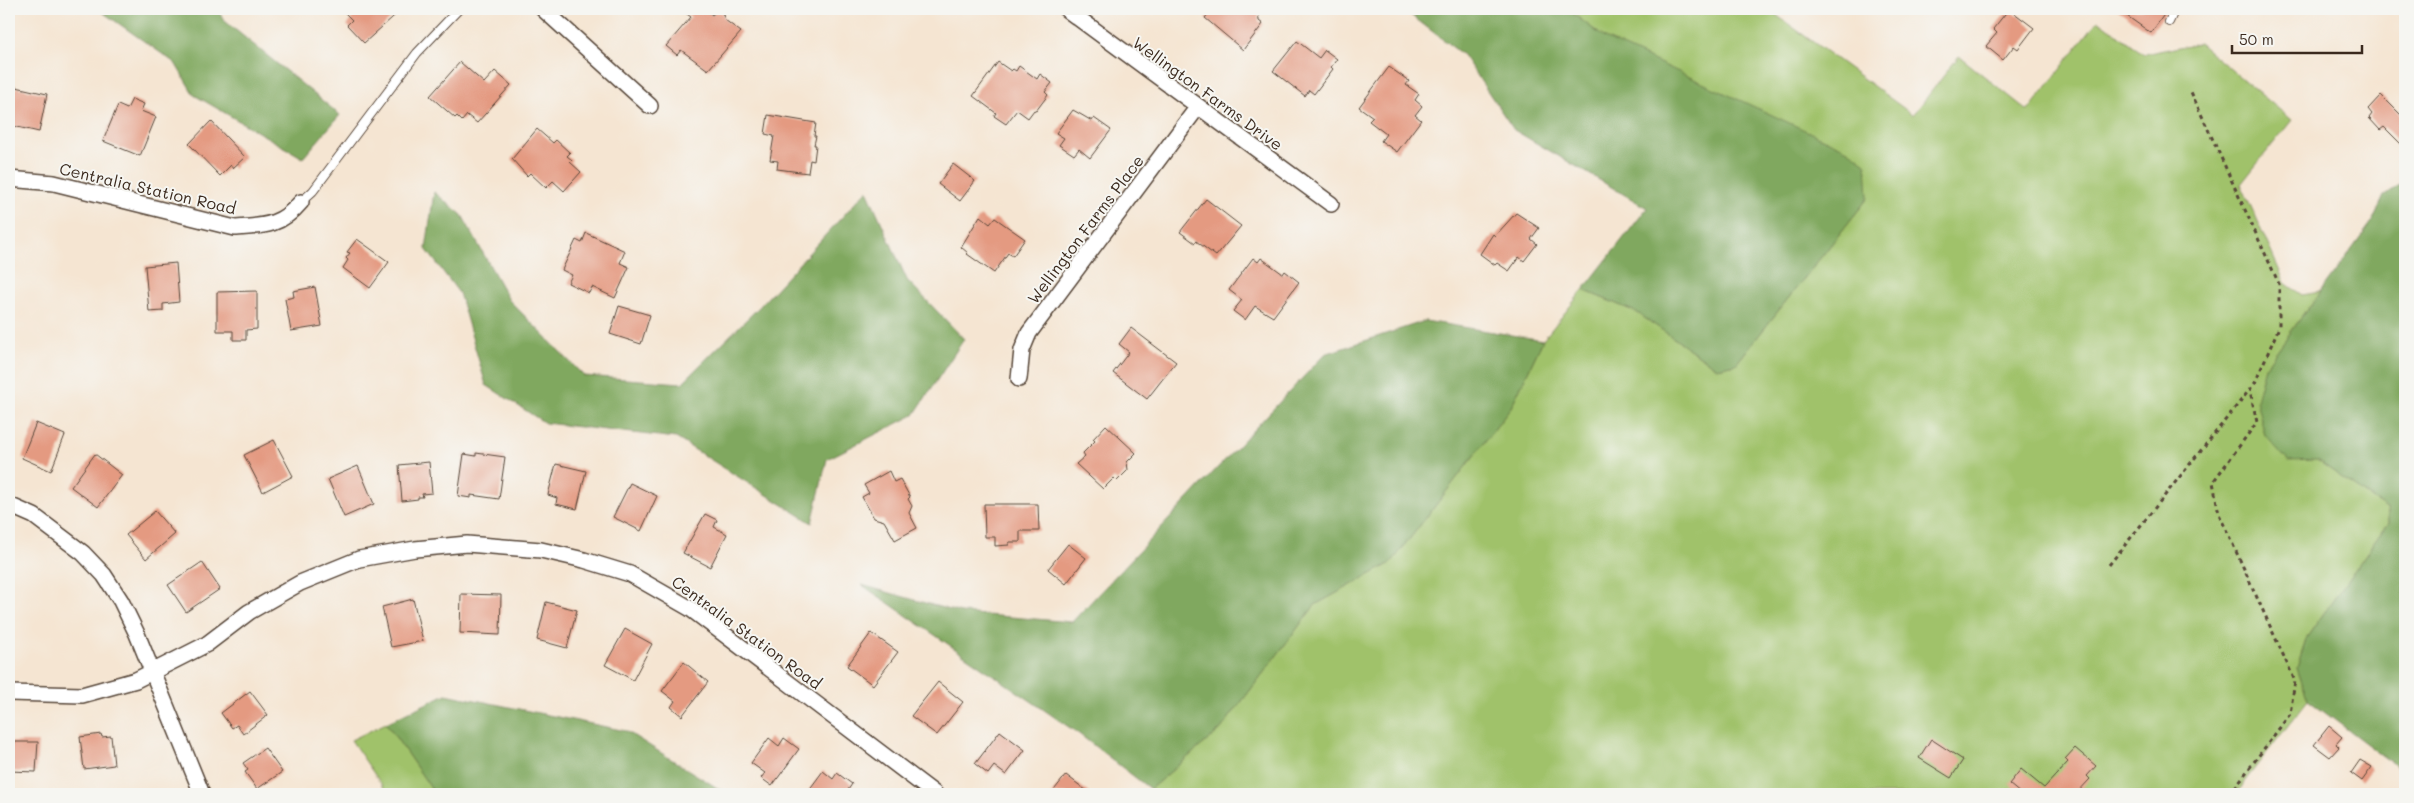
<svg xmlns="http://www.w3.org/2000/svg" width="2414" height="803" viewBox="0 0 2414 803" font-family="Mali,sans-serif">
<rect width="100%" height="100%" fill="#f6f6f2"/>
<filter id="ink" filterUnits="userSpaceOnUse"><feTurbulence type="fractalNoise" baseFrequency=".02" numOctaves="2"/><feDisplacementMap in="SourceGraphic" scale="10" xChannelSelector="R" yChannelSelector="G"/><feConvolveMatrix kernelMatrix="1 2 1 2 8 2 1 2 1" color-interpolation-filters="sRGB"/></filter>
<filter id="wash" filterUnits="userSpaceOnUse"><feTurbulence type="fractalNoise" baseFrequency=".0096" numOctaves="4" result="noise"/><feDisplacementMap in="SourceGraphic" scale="20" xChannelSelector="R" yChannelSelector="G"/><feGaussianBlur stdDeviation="1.12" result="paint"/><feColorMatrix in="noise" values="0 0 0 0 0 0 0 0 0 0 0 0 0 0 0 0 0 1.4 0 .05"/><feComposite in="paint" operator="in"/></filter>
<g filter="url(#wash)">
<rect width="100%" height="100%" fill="#f5e5d2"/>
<!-- green -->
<path fill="#a0c26b" stroke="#6e7644" d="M1567,9H1768L1913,115L1959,56L2028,111L2098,20L2144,54L2199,43L2292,120L2241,184L2285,283L2302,295L2320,292L2265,367L2257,400L2265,435L2317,460L2388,510V523L2307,637L2297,668L2308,700L2244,782L2238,794H1156L1150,789L1220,730L1315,605L1391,563L1510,409L1543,340L1583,290L1636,312L1717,368L1736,364L1868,198L1605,38Z
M386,723L435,794H388L351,740Z"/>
<!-- forest -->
<path fill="#80a85f" stroke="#5e693e" d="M98,9H216L226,22L340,115L303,158L194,95L175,63Z
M1403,9H1567L1605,38L1848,150L1866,163L1868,198L1736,364L1717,368L1636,312L1583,290L1647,208L1514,130L1463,55Z
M2405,181V770L2404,772L2308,700L2297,668L2307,637L2388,523V510L2317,460L2288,461L2265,435L2256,400L2265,367L2372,222L2384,196Z
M867,190L907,280L964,339L914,415L827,459L812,523L676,438L545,423L486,385L459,293L426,249L434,192L462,215L509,300L584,376L682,383L760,306Z
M1425,321L1543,340L1510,409L1391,563L1315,605L1220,730L1150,789L1079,734L862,585L961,613L1072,622L1325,354Z
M446,694L626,731L727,794H435L386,723Z"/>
<g id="blocks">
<!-- building -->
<path fill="#e49a81" d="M341,9H402L364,43L347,25L352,20Z
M680,9H705L712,15L717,11L722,12L725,20L741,32L708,70L681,50L677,55L666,46L691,17Z
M1212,9H1258L1259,21L1263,24L1243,50L1205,18Z
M2009,9L2034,28L2018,49L2014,46L2003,60L1986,46L1997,33L1993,29Z
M2117,9H2168L2151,33Z
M1297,41L1319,58L1325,50L1337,59L1331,67L1333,69L1314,94L1309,90L1305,96L1273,71Z
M460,62L484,83L495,71L511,85L477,123L467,115L462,121L457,116L455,118L430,96Z
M998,62L1011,71L1013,69L1016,71L1019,66L1037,79L1040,74L1052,83L1045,92L1048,95L1036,111L1034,110L1028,118L1017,110L1006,124L994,116L996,113L973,96Z
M1389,67L1409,81L1406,85L1419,94L1415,100L1422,106L1415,115L1421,120L1397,152L1381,141L1386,134L1369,121L1373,117L1359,107Z
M16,87L47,94L39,132L9,125Z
M2381,95L2405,119V148L2384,127L2380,130L2369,118L2372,114L2368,109Z
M132,99L144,104L141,111L156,117L140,156L103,141L118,105L127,109Z
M1073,110L1092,121L1094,118L1111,130L1090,158L1079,149L1074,155L1059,145L1064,138L1056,133Z
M768,115L816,123L814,136H816L814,145H816L814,161L810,160L808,173L777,169L778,161L770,160L774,136L765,134Z
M211,121L245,157L233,168L231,165L220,176L189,144Z
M537,129L553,143L556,140L570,153L567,156L572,160L570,162L581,172L564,191L553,181L546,188L530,173L527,176L512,159Z
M953,164L975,181L960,201L938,184Z
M1206,199L1241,226L1216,256L1196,241L1195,243L1180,232Z
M1516,213L1539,228L1531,239L1537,244L1524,261L1519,257L1509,271L1497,263L1495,265L1480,254L1493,234L1495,236Z
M980,216L990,224L995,218L1025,239L1013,256L1008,253L994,273L967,254L968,253L961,247Z
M586,233L625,251L620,263L629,267L615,298L592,287L589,293L568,283L572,275L562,270L576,240L582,243Z
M357,239L389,262L370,288L343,268L348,260L346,258L350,253L347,252Z
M1253,258L1258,262L1261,258L1283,274L1285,271L1299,282L1273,317L1255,306L1245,320L1233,311L1242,300L1229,290Z
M176,263L179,302L163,304V311L149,312L145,266Z
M315,287L322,326L291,331L285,299L294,297L293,291Z
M257,291V329L246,330V340H233V331H217V292Z
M619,306L650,315L641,344L610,334Z
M1131,328L1176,362L1147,399L1113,373L1129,352L1119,344Z
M36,423L65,435L51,471L22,458Z
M1106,425L1136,453L1127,462L1128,470L1117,481L1114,478L1103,489L1076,464L1085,456L1083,453L1095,441L1093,439Z
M274,440L293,476L263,492L244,455Z
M476,453L505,457L499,499L471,495V498L458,496L464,454L476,456Z
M95,454L122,475L98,507L71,487Z
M429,462L432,493L422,494L423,497H418V499L402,501L399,465Z
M556,464L586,471L577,509L556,504L557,498L548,495Z
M358,466L374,504L344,517L328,479Z
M889,471L894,482L900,479L910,497L908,499L912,506L909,513L917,528L895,540L884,521L874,518L862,497L869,493L864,485Z
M630,483L657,496L641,531L613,517Z
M984,504H1038L1039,531H1020V542H1009V545L995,546V537H985Z
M155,511L175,534L146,559L126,535Z
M705,514L717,520L714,527L727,534L710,567L683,553Z
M1068,544L1086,558L1066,584L1048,569Z
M202,562L220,589L186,612L168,585Z
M461,594L501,595L500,635L460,633Z
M413,599L423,641L391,647L382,607Z
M546,602L577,610L567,648L537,640Z
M625,629L652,644L633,680L605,665Z
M871,633L898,652L873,685L847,666Z
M684,662L708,682L682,716L671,707L675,701L662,691Z
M938,682L963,702L937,735L911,716Z
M250,691L268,715L243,734L237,725L232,728L221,713Z
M2329,726L2342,737L2336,744L2339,747L2330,757L2314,745Z
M1000,731L1025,750L1006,775L994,766L988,774L975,764Z
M101,734L102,737L111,736L114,765L84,769L80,737Z
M769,738L779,746L784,738L799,749L772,786L761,778L765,773L751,763Z
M1931,739L1963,760L1951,778L1919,758Z
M9,742H38L36,772L9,771Z
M265,748L282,772L257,789L245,772L248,770L243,763Z
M2075,748L2096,766L2087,776L2090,779L2076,794H2021L2009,784L2021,769L2044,788L2068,762L2065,759Z
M2360,760L2372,767L2362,781L2351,773Z
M823,771L833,779L837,773L852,784L848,790L854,794H806Z
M1066,775L1091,794H1051Z"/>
</g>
</g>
<g filter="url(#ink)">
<use href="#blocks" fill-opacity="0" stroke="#574639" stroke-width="1"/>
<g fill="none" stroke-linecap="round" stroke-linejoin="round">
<!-- lane casing -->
<g stroke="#574639" stroke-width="10">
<path id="lane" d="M2169,22L2175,9
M301,202L313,191L417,53L459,9"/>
</g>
<!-- street casing -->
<g stroke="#574639" stroke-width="18">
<path id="street" d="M543,9L650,106
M1066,9L1331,204
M9,179L54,183L235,228C264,226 281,226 301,202
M1019,379L1022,350L1029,333L1197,108
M9,505L34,516L83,553L104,575L121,601L137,634L202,794
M9,693L82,695L136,680L207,644L249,612L300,583L359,559L415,549L467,544L541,550L584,560L630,574L691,609L935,794"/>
</g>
<!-- path -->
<path stroke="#574639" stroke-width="3" stroke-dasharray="4 4" stroke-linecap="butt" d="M2109,565L2255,383L2279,327V284L2191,92
M2230,794L2290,714L2295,681L2219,514L2213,482L2257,422L2250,391"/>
<!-- lane -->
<use href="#lane" stroke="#fff" stroke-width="8"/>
<!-- street -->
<use href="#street" stroke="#fff" stroke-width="15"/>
</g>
</g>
<g text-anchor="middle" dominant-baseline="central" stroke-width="4" stroke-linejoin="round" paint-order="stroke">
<!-- street labels -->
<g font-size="16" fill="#3b2a1e" stroke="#f6f6f2">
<text transform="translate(1208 93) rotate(36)">Wellington Farms Drive</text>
<text transform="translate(148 188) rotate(13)">Centralia Station Road</text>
<text transform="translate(1085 229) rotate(-53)">Wellington Farms Place</text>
<text transform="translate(747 632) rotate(36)">Centralia Station Road</text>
</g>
</g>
<!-- margin -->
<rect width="2414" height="803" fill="none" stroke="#f6f6f2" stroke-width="30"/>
<!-- scale -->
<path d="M2232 45v8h130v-8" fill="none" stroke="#3b2a1e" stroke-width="2.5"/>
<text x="2239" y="45" font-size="15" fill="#3b2a1e" stroke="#f6f6f2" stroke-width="4" paint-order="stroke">50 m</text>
</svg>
